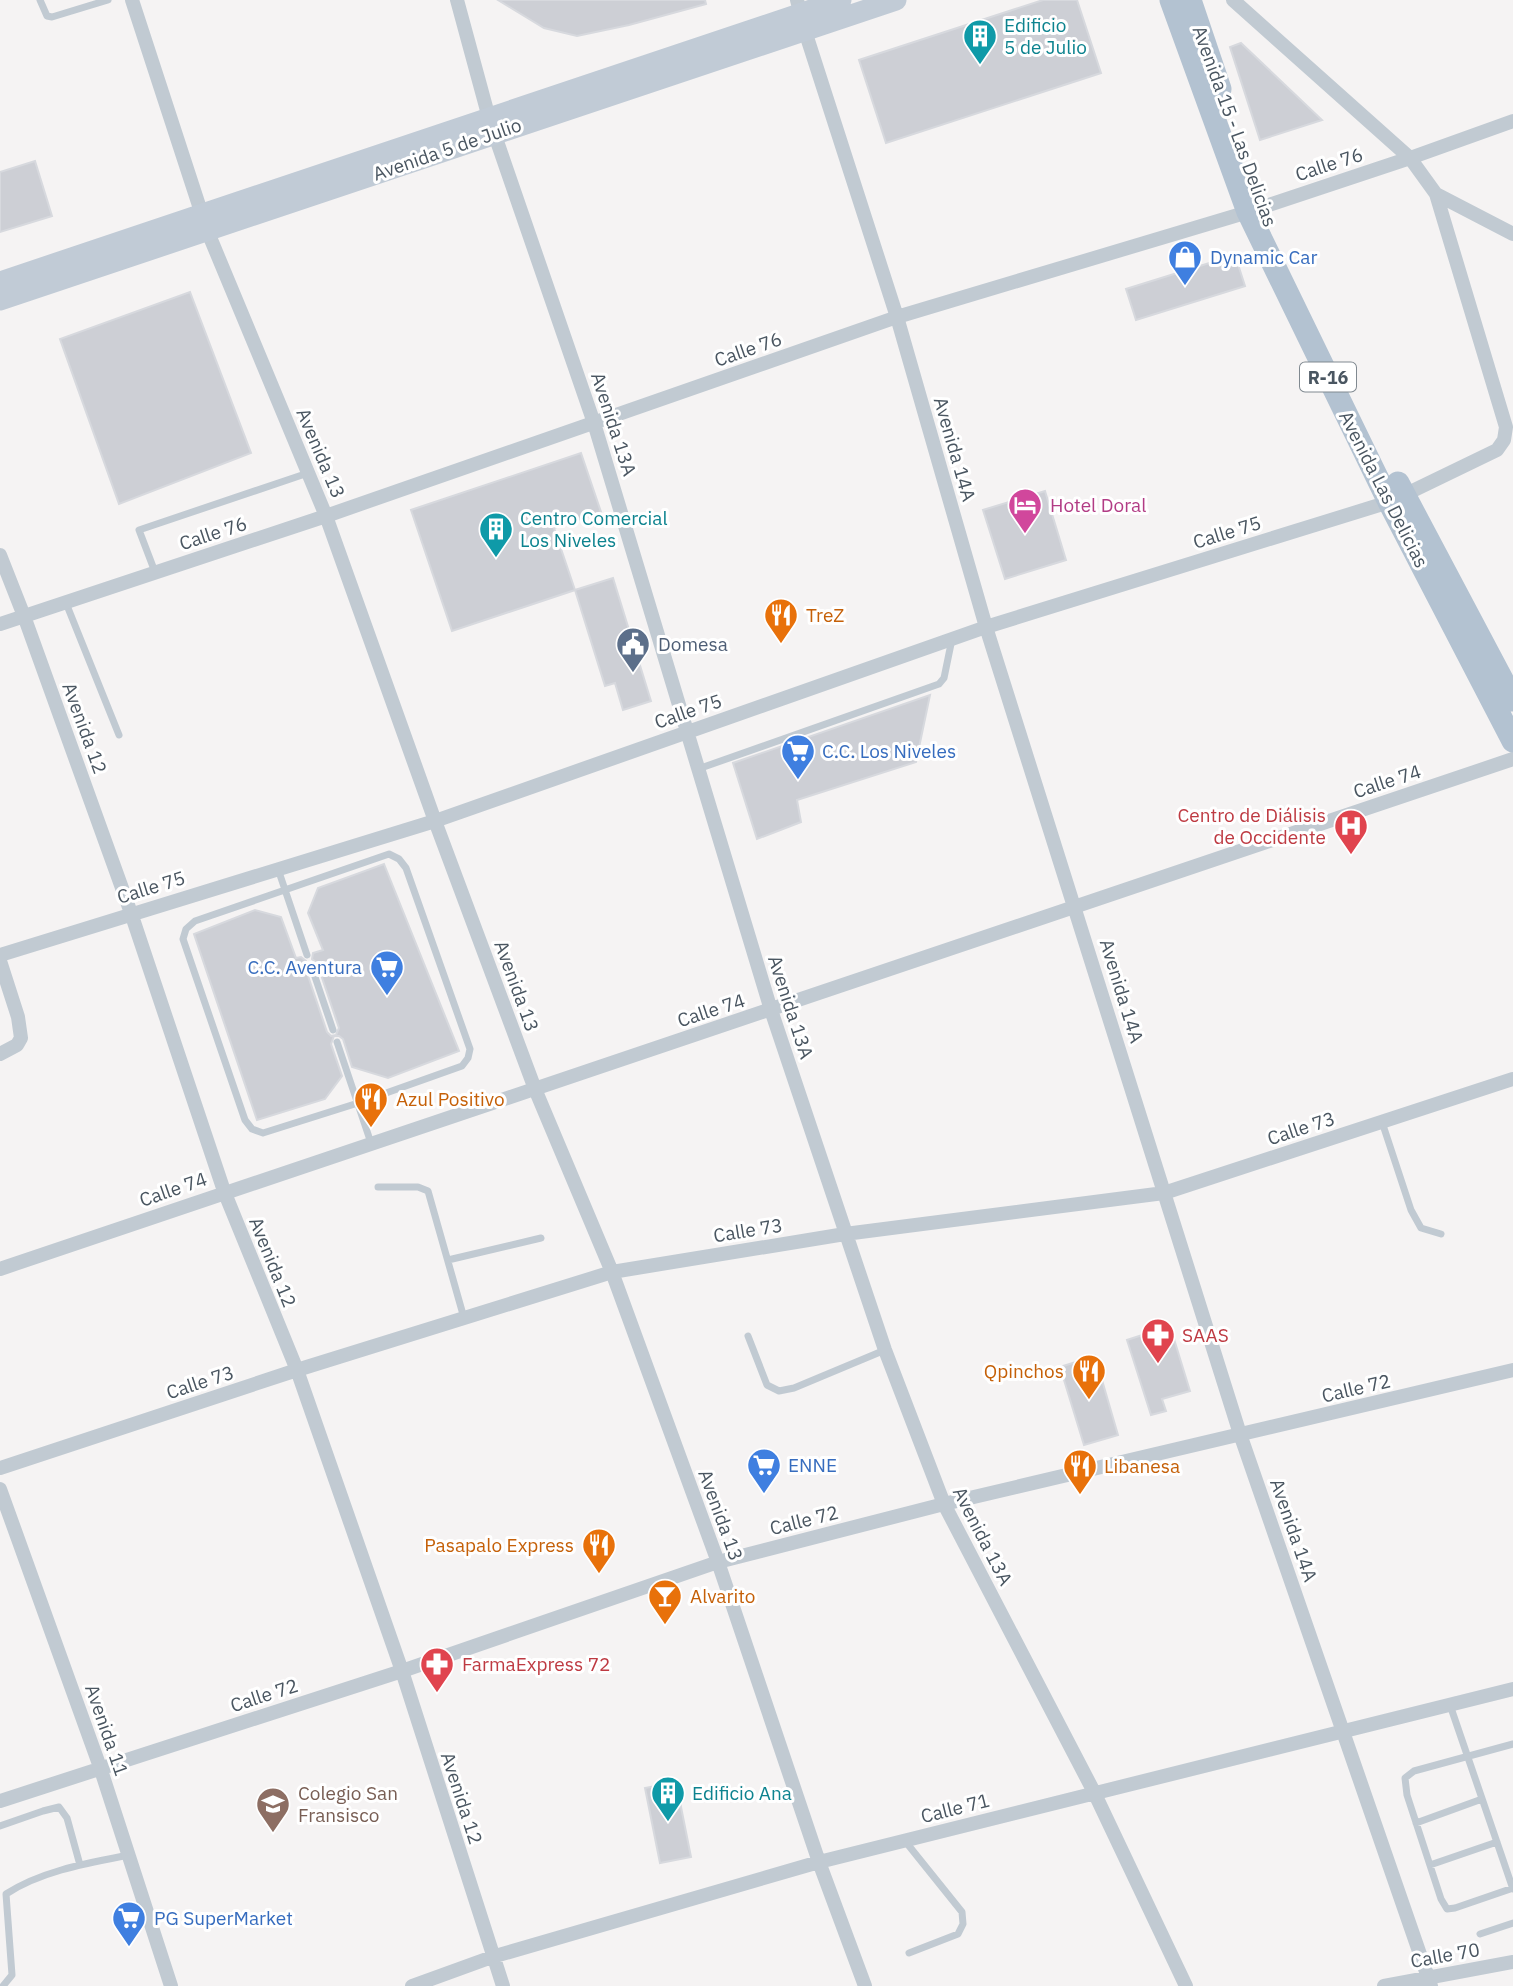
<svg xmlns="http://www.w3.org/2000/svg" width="1513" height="1986" viewBox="0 0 1513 1986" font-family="'IBM Plex Sans',sans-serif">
<rect width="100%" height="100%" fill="#f5f3f3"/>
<!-- building -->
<path fill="#cdcfd5" stroke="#d7d9de" stroke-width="2" d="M498,0H705L706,4L629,25L577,36L544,28Z
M1043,0H1077L1101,73L886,143L859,60Z
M1241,43L1322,120L1260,140L1230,47Z
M35,161L52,216L0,232V172Z
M1235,255L1245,286L1136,320L1126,289Z
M190,292L251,453L119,504L60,339Z
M581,453L601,512L554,528L575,590L452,631L411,510Z
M1045,491L1066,560L1005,579L983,510Z
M613,578L651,701L623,710L615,683L605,686L575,590Z
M930,695L916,762L797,800L801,822L757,839L733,763Z
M384,864L459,1051L388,1078L352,1067L343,1039L339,1036H334L331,1044L342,1076L325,1099L257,1120L194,934L255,910L281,917L296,958L301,957L306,961L305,967L327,1032L331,1036L336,1035L339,1028L317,963L312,959L313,953L323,950L308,913L318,888Z
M1170,1326L1190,1391L1162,1399L1166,1411L1151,1415L1127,1340Z
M1095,1356L1118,1435L1084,1445L1060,1367Z
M676,1782L691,1857L660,1863L645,1788Z"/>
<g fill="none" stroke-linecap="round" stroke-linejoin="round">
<!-- lane -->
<path stroke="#c1cad2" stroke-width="7" d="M40,0L47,16L52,17L108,0
M155,572L139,530L308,473
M66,603L119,735
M698,769L939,684L944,678L952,639
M389,854L399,859L406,868L470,1049L468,1058L462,1066L358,1103L263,1133L252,1129L245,1120L183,939L186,929L195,921Z
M278,869L307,955
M311,965L333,1030
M337,1042L371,1143
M1382,1122L1411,1210L1421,1228L1441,1234
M378,1187H418L428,1191L464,1318
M448,1260L541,1238
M748,1336L767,1385L779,1391L794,1388L885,1350
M1450,1705L1513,1889
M1416,1823L1482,1799
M0,1826L43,1811L59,1807L67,1818L80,1865
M905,1841L962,1912L963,1924L958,1934L909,1953
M1430,1865L1497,1842
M1513,1888L1455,1908L1447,1909L1441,1899L1407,1795L1405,1778L1414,1771L1513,1744
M1480,1934L1513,1923
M3,1986L12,1975L6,1894C41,1871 88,1863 129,1855"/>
<!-- street -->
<path stroke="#c1cad2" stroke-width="14" d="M132,0L207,230L326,516L435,821L535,1089L612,1272L718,1562L819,1862L865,1986
M457,0L489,118L594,423L771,1010L885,1350L944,1504L1094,1792L1186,1986
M797,0L805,31L897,317L986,627L1240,1434L1431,1986
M1233,0L1410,158L1436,194L1506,427L1504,440L1497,450L1404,495
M1436,194L1513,234
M0,555L24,616L131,913L224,1191L297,1370L402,1671L503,1986
M0,624L326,516L897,317L1248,212L1410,158L1513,121
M0,955L435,821L986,627L1389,502
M0,961L18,1017L21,1038L17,1045L0,1054
M0,1269L1513,759
M0,1468L297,1370L612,1272L845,1234L1164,1193L1513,1079
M0,1489L100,1767L171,1986
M0,1801L402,1671L718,1562L944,1504L1513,1370
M412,1986L492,1957L819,1862L1513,1689
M1384,1986L1513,1962"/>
<!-- secondary -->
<path stroke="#c1cbd6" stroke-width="21" d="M0,282L841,0
M0,300L896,0"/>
<!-- primary -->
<path stroke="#b3c2d1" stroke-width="23" d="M1171,0L1248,212L1389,502L1513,741
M1190,0L1220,89
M1398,483L1513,700"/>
</g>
<!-- icons -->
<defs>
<g id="building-pin" transform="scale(1.75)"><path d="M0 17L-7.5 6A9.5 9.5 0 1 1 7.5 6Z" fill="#0f9aa8" stroke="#fff"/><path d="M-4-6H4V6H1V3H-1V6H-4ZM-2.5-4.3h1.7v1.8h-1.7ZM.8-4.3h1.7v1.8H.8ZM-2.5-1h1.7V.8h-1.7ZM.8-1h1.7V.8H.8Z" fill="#fff"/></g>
<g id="shop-pin" transform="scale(1.75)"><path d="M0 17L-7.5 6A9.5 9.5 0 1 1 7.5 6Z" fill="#3f7fe0" stroke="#fff"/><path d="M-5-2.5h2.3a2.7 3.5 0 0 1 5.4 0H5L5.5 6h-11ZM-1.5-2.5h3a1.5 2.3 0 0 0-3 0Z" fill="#fff"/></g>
<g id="hotel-pin" transform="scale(1.75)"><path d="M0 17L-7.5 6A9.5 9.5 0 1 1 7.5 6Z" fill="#d1479c" stroke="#fff"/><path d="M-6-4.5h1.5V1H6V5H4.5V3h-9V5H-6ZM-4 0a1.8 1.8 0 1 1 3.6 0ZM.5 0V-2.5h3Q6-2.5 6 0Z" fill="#fff"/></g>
<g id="restaurant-pin" transform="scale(1.75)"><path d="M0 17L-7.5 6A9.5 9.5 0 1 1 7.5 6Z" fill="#e8710a" stroke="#fff"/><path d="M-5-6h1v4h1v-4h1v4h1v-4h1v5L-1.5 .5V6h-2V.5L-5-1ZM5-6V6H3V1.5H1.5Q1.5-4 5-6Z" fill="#fff"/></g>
<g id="civic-pin" transform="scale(1.75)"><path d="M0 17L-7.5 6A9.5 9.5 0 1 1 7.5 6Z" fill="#5c6f8a" stroke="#fff"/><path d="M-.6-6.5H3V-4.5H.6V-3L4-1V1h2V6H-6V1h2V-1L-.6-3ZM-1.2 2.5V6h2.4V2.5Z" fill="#fff"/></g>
<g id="supermarket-pin" transform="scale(1.75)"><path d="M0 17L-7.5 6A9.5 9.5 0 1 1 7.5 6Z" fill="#3f7fe0" stroke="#fff"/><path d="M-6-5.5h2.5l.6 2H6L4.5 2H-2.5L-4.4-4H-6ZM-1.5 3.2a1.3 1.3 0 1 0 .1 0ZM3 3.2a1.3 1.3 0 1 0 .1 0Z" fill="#fff"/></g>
<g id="hospital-pin" transform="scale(1.75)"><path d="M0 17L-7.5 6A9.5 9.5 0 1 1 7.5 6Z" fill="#e0444e" stroke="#fff"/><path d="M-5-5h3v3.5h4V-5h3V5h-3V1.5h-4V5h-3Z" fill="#fff"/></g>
<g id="pharmacy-pin" transform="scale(1.75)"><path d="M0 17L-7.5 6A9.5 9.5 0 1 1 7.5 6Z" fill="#e0444e" stroke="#fff"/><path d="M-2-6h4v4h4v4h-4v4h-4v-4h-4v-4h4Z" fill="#fff"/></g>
<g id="bar-pin" transform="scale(1.75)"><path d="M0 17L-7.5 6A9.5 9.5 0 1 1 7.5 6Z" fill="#e8710a" stroke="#fff"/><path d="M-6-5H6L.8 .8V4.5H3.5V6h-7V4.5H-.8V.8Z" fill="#fff"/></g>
<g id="school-pin" transform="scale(1.75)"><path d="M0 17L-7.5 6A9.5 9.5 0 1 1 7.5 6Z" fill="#8d6e63" stroke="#fff"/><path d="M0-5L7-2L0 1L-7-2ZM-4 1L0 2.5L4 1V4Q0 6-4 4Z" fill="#fff"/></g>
</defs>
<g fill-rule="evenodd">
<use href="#building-pin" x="980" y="36"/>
<use href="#shop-pin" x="1185" y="257"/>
<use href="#hotel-pin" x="1025" y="505"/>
<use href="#building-pin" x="496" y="529"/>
<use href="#restaurant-pin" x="781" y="615"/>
<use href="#civic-pin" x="633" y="644"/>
<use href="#supermarket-pin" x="798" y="751"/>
<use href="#hospital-pin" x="1351" y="826"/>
<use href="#supermarket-pin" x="387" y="967"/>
<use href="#restaurant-pin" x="371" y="1099"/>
<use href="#pharmacy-pin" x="1158" y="1335"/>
<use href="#restaurant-pin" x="1089" y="1371"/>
<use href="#supermarket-pin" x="764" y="1465"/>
<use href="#restaurant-pin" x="1080" y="1466"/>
<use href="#restaurant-pin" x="599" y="1545"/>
<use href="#bar-pin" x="665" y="1596"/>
<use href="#pharmacy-pin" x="437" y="1664"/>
<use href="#building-pin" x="668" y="1793"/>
<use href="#school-pin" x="273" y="1804"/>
<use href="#supermarket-pin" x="129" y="1918"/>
</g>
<g text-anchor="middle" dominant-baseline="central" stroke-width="6" stroke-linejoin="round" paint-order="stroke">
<!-- shield labels -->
<rect fill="#fff" stroke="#808990" stroke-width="2" x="1300" y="362.5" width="56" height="29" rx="5"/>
<g font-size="18" font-weight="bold" fill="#4a5661">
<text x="1328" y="377">R-16</text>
</g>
<!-- culture labels -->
<g font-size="19" fill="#0d838f" stroke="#fff" text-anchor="start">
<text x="1004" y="25">Edificio<tspan x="1004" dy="22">5 de Julio</tspan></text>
<text x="520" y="518">Centro Comercial<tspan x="520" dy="22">Los Niveles</tspan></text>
<text x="692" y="1793">Edificio Ana</text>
</g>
<!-- street labels -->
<g font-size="19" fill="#4a5661" stroke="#fff">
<text transform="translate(1235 126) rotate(70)">Avenida 15 - Las Delicias</text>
<text transform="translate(447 149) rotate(-19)">Avenida 5 de Julio</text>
<text transform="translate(1329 164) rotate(-18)">Calle 76</text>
<text transform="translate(748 349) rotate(-19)">Calle 76</text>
<text transform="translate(614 424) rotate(72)">Avenida 13A</text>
<text transform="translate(955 449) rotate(74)">Avenida 14A</text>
<text transform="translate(321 453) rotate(67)">Avenida 13</text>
<text transform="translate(1384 489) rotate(63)">Avenida Las Delicias</text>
<text transform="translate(1227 532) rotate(-17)">Calle 75</text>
<text transform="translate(213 533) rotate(-18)">Calle 76</text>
<text transform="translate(688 711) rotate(-19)">Calle 75</text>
<text transform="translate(85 728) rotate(70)">Avenida 12</text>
<text transform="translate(1387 781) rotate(-18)">Calle 74</text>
<text transform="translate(151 887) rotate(-17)">Calle 75</text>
<text transform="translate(517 986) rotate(70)">Avenida 13</text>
<text transform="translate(1122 991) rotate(73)">Avenida 14A</text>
<text transform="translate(791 1007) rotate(72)">Avenida 13A</text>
<text transform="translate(711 1010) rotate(-18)">Calle 74</text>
<text transform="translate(1301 1128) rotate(-18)">Calle 73</text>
<text transform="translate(173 1189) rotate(-19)">Calle 74</text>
<text transform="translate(748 1230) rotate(-9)">Calle 73</text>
<text transform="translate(273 1262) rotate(68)">Avenida 12</text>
<text transform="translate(200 1382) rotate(-18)">Calle 73</text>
<text transform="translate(1356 1388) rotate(-13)">Calle 72</text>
<text transform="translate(721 1515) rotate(70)">Avenida 13</text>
<text transform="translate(804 1520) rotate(-14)">Calle 72</text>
<text transform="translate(1294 1530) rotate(71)">Avenida 14A</text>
<text transform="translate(983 1536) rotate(63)">Avenida 13A</text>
<text transform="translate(264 1695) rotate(-18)">Calle 72</text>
<text transform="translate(107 1730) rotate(71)">Avenida 11</text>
<text transform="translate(462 1798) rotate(72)">Avenida 12</text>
<text transform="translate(955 1808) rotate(-14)">Calle 71</text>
<text transform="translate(1445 1955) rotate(-10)">Calle 70</text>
</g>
<!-- shop labels -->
<g font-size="19" fill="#366cbe" stroke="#fff" text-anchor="start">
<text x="1210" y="257">Dynamic Car</text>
<text x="822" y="751">C.C. Los Niveles</text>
<text x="362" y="967" text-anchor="end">C.C. Aventura</text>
<text x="788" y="1465">ENNE</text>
<text x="154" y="1918">PG SuperMarket</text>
</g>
<!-- hotel labels -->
<g font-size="19" fill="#b23c85" stroke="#fff" text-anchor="start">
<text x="1050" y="505">Hotel Doral</text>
</g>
<!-- food labels -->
<g font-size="19" fill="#c56008" stroke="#fff" text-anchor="start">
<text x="806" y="615">TreZ</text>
<text x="396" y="1099">Azul Positivo</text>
<text x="1064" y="1371" text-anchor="end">Qpinchos</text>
<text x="1104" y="1466">Libanesa</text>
<text x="574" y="1545" text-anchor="end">Pasapalo Express</text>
<text x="690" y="1596">Alvarito</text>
</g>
<!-- service labels -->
<g font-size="19" fill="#4e5e75" stroke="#fff" text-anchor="start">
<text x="658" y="644">Domesa</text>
</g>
<!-- health labels -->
<g font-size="19" fill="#be3a42" stroke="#fff" text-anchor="start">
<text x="1326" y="815" text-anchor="end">Centro de Diálisis<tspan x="1326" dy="22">de Occidente</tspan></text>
<text x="1182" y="1335">SAAS</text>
<text x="462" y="1664">FarmaExpress 72</text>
</g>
<!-- education labels -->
<g font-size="19" fill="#785e54" stroke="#fff" text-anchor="start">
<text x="298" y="1793">Colegio San<tspan x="298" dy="22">Fransisco</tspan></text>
</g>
</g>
</svg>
